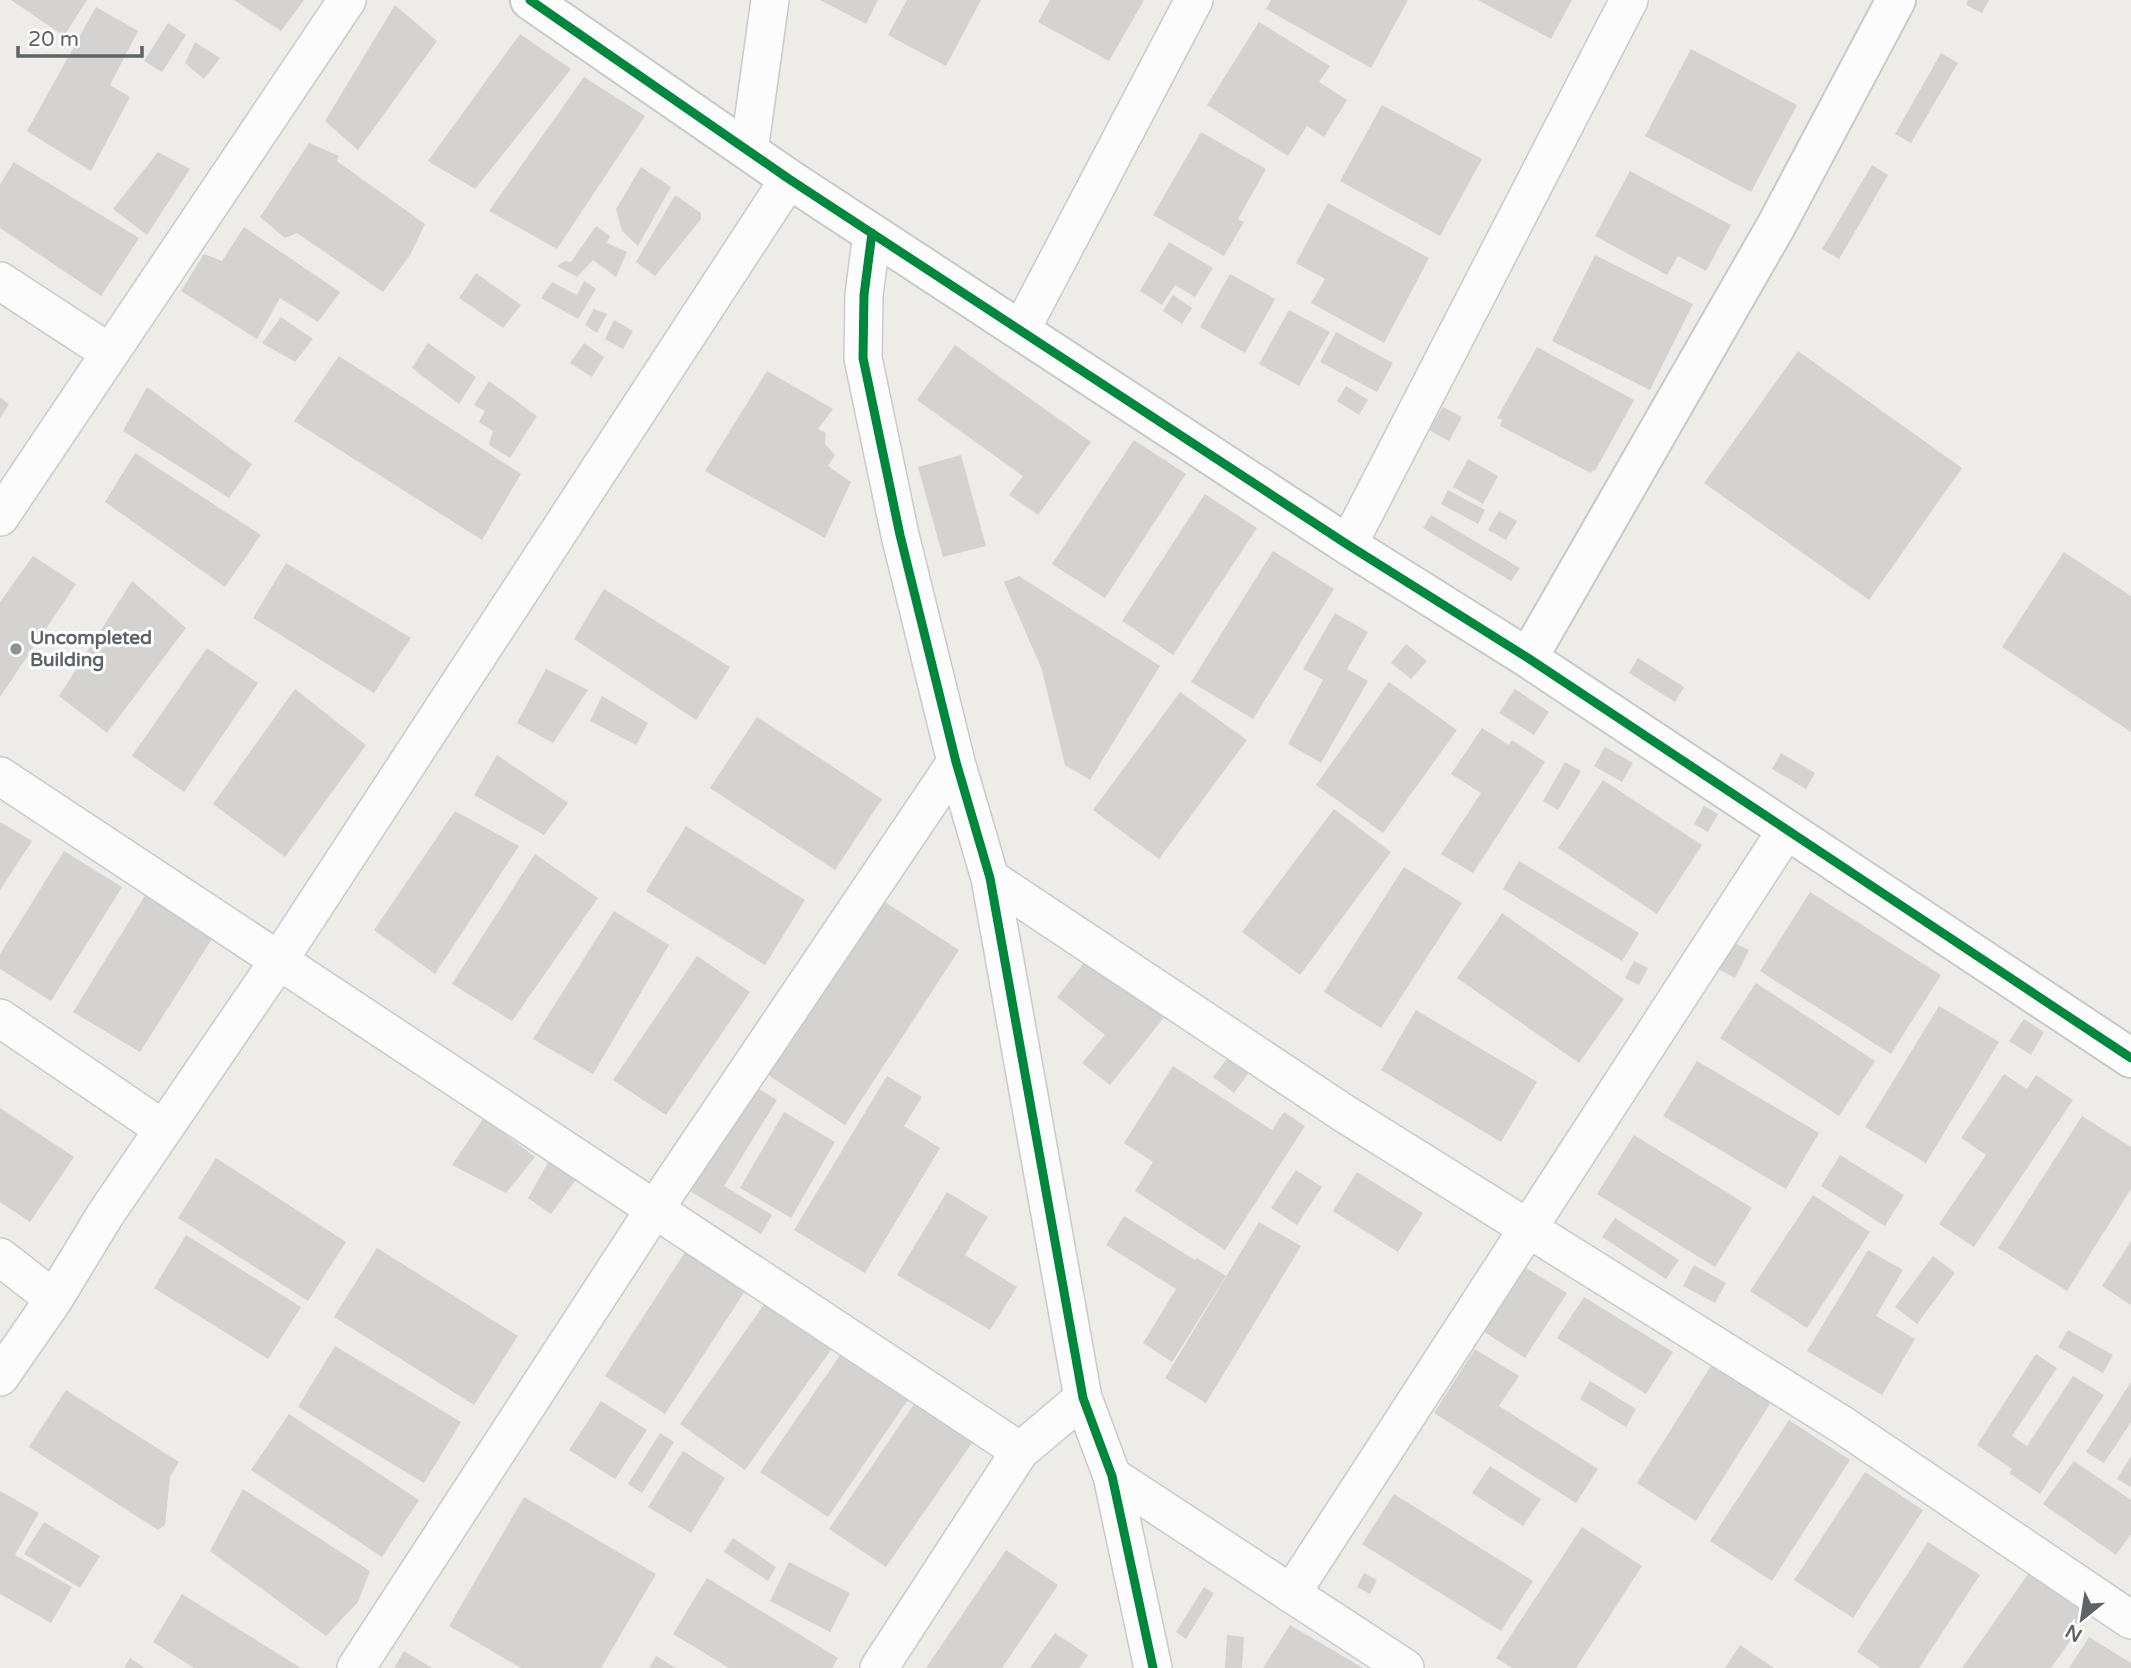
<svg xmlns="http://www.w3.org/2000/svg" width="2131" height="1668" viewBox="0 0 2131 1668" font-family="'Varela Round',sans-serif">
<rect width="100%" height="100%" fill="#eeece9"/>
<!-- building -->
<path fill="#d4d3d2" d="M11,0H87L64,36Z
M234,0H304L281,31Z
M820,0H878L866,24Z
M907,0H981L946,66L888,35Z
M1050,0H1144L1109,61L1038,22Z
M1271,0H1408L1371,68L1266,9Z
M1478,0H1572L1551,39Z
M1968,0H1989L1982,13L1966,5Z
M395,5L437,41L358,150L325,121Z
M96,7L138,31L110,85L130,97L91,171L27,131Z
M1259,22L1330,66L1319,82L1347,100L1324,137L1307,126L1288,156L1207,105Z
M168,23L186,35L162,72L144,61Z
M520,34L571,69L475,189L428,161Z
M195,42L220,58L204,79L185,63Z
M1691,49L1797,105L1751,192L1645,136Z
M1941,53L1958,63L1911,143L1895,134Z
M584,77L645,116L557,249L489,211Z
M1382,105L1482,159L1440,236L1340,181Z
M1201,132L1266,169L1238,219L1244,222L1224,256L1153,215Z
M309,143L339,156L337,161L425,224L410,255L383,292L297,233L285,238L260,217Z
M158,152L190,169L147,235L113,209Z
M14,162L139,238L101,296L0,228V184Z
M1872,165L1888,175L1839,259L1822,249Z
M641,167L671,187L638,246L622,231L616,209Z
M1630,171L1731,225L1706,271L1678,256L1667,275L1595,236Z
M675,195L701,213V219L655,276L636,262Z
M1328,203L1429,258L1384,343L1311,303L1325,279L1296,263Z
M596,226L610,236L607,243L627,252L616,277L593,260L577,277L557,266L565,261L571,262Z
M244,227L340,292L318,322L280,298L257,339L181,291L204,254L222,261Z
M1169,242L1213,268L1195,297L1175,285L1162,305L1140,291Z
M1595,255L1693,304L1650,390L1552,341Z
M476,273L521,305L503,328L459,298Z
M1230,274L1275,299L1245,353L1200,327Z
M584,281L596,289L578,319L541,298L552,282L577,295Z
M1173,295L1192,308L1182,324L1163,311Z
M594,309L607,314L597,333L585,325Z
M1289,310L1330,332L1299,386L1259,364Z
M281,317L313,339L295,362L262,343Z
M614,320L633,331L623,349L605,339Z
M1336,332L1393,363L1377,392L1320,362Z
M428,343L476,377L459,404L412,368Z
M584,343L604,357L592,377L570,363Z
M955,345L1091,442L1038,515L1009,495L1023,476L917,400Z
M1537,347L1634,400L1595,471L1593,470L1591,473L1500,426L1502,420L1497,418Z
M1798,351L1962,468L1869,600L1704,483Z
M339,356L521,474L482,540L294,421Z
M767,371L833,409L818,429L826,433L825,444L835,455L828,466L851,482L825,538L705,471Z
M489,381L537,416L510,458L489,445L493,431L479,422L485,411L474,405Z
M1346,386L1368,400L1359,415L1337,401Z
M147,387L252,464L229,498L123,431Z
M0,397L9,404L0,418Z
M1443,407L1462,417L1449,441L1429,430Z
M1134,440L1186,474L1105,598L1052,564Z
M135,453L261,535L225,587L105,502Z
M961,455L986,546L943,557L918,467Z
M1468,459L1498,476L1483,504L1453,487Z
M1448,490L1485,510L1478,524L1441,504Z
M1205,494L1257,528L1173,655L1122,621Z
M1499,511L1517,521L1506,540L1488,530Z
M1431,515L1520,568L1511,581L1423,528Z
M1273,551L1334,589L1253,719L1191,682Z
M2064,552L2131,596V732L2002,647Z
M33,556L76,584L0,697V602Z
M286,563L411,638L374,693L253,618Z
M1019,576L1160,666L1090,780L1065,765L1042,670L1004,582Z
M132,581L186,628L107,733L59,696Z
M604,589L730,667L696,720L574,639Z
M1335,613L1368,632L1347,669L1368,681L1321,763L1288,744L1323,680L1303,669Z
M1406,644L1427,661L1411,679L1391,663Z
M207,648L258,683L184,792L132,756Z
M1638,658L1684,687L1675,702L1629,673Z
M546,669L588,690L553,743L517,723Z
M1389,682L1457,730L1383,833L1316,785Z
M295,689L366,745L285,857L213,804Z
M1515,689L1549,712L1534,735L1499,713Z
M1180,692L1247,740L1159,859L1093,810Z
M602,696L648,723L636,745L590,721Z
M757,717L882,799L835,870L710,788Z
M1482,728L1509,745L1512,740L1545,762L1473,873L1441,854L1481,793L1451,774Z
M1605,747L1633,763L1622,782L1594,766Z
M1781,753L1815,773L1806,789L1772,769Z
M497,755L568,803L544,835L474,795Z
M1565,762L1581,771L1558,810L1543,801Z
M1603,780L1702,845L1657,914L1558,848Z
M1704,806L1718,814L1708,832L1694,824Z
M1334,809L1391,852L1300,975L1242,932Z
M455,811L519,846L435,974L374,930Z
M0,822L32,841L0,890Z
M686,826L805,900L765,965L646,891Z
M64,851L122,887L51,1001L0,969V954Z
M535,854L598,898L512,1021L452,984Z
M1519,861L1639,933L1622,961L1503,889Z
M1404,867L1462,903L1381,1028L1324,992Z
M151,886L217,931L140,1052L73,1012Z
M1810,892L1941,975L1891,1054L1760,971Z
M882,900L959,950L845,1125L768,1075Z
M614,911L669,945L593,1074L533,1039Z
M1502,913L1624,999L1579,1063L1457,978Z
M1732,942L1749,950L1735,978L1718,969Z
M1094,950L1170,1010L1110,1085L1082,1063L1105,1035L1057,997Z
M697,956L750,992L666,1115L613,1080Z
M1634,961L1648,968L1639,985L1625,978Z
M1756,983L1875,1061L1839,1116L1720,1038Z
M1939,1006L1999,1042L1926,1163L1865,1127Z
M1416,1010L1537,1082L1501,1142L1381,1070Z
M2024,1019L2044,1032L2031,1055L2009,1041Z
M1232,1052L1253,1067L1234,1093L1213,1077Z
M1697,1061L1819,1133L1786,1189L1663,1116Z
M1173,1066L1272,1130L1284,1112L1305,1126L1225,1250L1135,1191L1153,1162L1124,1143Z
M2004,1074L2027,1089L2036,1075L2073,1100L1974,1247L1939,1224L1986,1155L1961,1138Z
M887,1076L922,1097L904,1126L940,1148L865,1273L794,1230Z
M749,1083L777,1100L724,1186L772,1215L761,1234L683,1187Z
M0,1108L74,1157L30,1222L0,1202Z
M784,1112L835,1142L791,1218L740,1188Z
M487,1113L511,1125L506,1135L535,1157L506,1193L452,1165Z
M2082,1116L2131,1147V1189L2067,1291L1998,1248Z
M1634,1135L1752,1208L1715,1267L1597,1194Z
M554,1152L582,1171L551,1214L528,1198Z
M1840,1155L1904,1195L1885,1226L1821,1186Z
M216,1158L346,1242L308,1301L178,1218Z
M1296,1170L1322,1187L1297,1225L1271,1208Z
M1357,1172L1423,1213L1398,1252L1333,1211Z
M947,1192L988,1217L965,1255L1017,1287L990,1330L897,1275Z
M1813,1195L1870,1232L1807,1328L1750,1291Z
M1124,1216L1195,1260L1197,1258L1226,1276L1172,1362L1143,1343L1176,1289L1106,1245Z
M1615,1218L1679,1260L1666,1279L1602,1237Z
M1259,1222L1301,1246L1206,1403L1165,1378Z
M186,1235L301,1307L268,1359L154,1288Z
M2131,1241V1305L2102,1286Z
M377,1248L518,1336L474,1405L334,1317Z
M1868,1250L1903,1270L1876,1316L1915,1339L1882,1395L1807,1351Z
M685,1252L745,1291L665,1414L605,1376Z
M1933,1256L1955,1273L1917,1324L1895,1307Z
M1694,1265L1726,1283L1715,1303L1683,1286Z
M1523,1266L1567,1293L1525,1358L1481,1330Z
M770,1296L836,1343L745,1470L680,1424Z
M1584,1297L1673,1352L1646,1394L1557,1338Z
M2068,1330L2113,1355L2103,1373L2058,1347Z
M335,1346L461,1422L424,1483L298,1407Z
M845,1348L912,1394L828,1517L760,1472Z
M1475,1349L1519,1376L1499,1406L1598,1469L1576,1503L1434,1413Z
M2036,1354L2057,1368L2012,1436L2027,1446L2073,1376L2104,1395L2040,1494L2009,1473L2012,1469L1977,1445Z
M1716,1358L1775,1396L1696,1521L1637,1483Z
M1590,1381L1636,1409L1626,1427L1580,1399Z
M2131,1382V1422L2104,1463L2086,1452Z
M66,1390L179,1462L170,1477L165,1525L158,1530L29,1447Z
M601,1401L647,1430L615,1479L569,1450Z
M916,1401L974,1440L886,1567L829,1529Z
M289,1414L419,1500L382,1557L251,1470Z
M1789,1420L1850,1460L1772,1581L1710,1541Z
M660,1433L674,1442L642,1493L628,1484Z
M683,1451L725,1478L691,1533L648,1507Z
M2131,1456V1487L2117,1479Z
M2074,1461L2131,1500V1534L2116,1555L2043,1504Z
M1490,1466L1541,1499L1523,1526L1472,1493Z
M1865,1472L1923,1510L1853,1618L1794,1580Z
M243,1489L370,1571L358,1602L326,1636L210,1551Z
M0,1491L39,1513L15,1555L72,1587L51,1623L0,1594Z
M1394,1494L1533,1581L1501,1631L1362,1544Z
M524,1497L656,1574L601,1668H521L449,1626Z
M44,1522L100,1556L80,1588L24,1554Z
M1582,1527L1642,1566L1576,1668H1512L1496,1658Z
M733,1538L776,1567L768,1581L724,1552Z
M1928,1542L1980,1575L1919,1668H1881L1857,1652Z
M1006,1550L1058,1585L1002,1668H926Z
M789,1562L850,1593L830,1632L770,1601Z
M2035,1564L2095,1606L2051,1668H1962Z
M1364,1573L1377,1580L1370,1594L1357,1587Z
M707,1578L838,1658L832,1668H729L673,1634Z
M1204,1587L1214,1593L1186,1639L1176,1632Z
M182,1594L301,1668H194L153,1642Z
M1290,1625L1363,1668H1263Z
M1055,1633L1088,1655L1079,1668H1030Z
M1227,1635L1244,1637L1242,1668H1225Z
M2089,1637L2131,1663V1668H2069Z
M1740,1645L1774,1668H1725Z
M404,1651L432,1668H394Z
M656,1656L676,1668H649Z
M130,1658L145,1668H124Z"/>
<g fill="none" stroke-linecap="round" stroke-linejoin="round">
<!-- street casing -->
<g stroke="#cacaca" stroke-width="40">
<path id="street" d="M749,151L770,0
M872,233L864,295L863,358L900,535L956,762L990,878L1083,1398L1112,1476L1153,1668
M0,281L110,353
M1021,330L1194,0
M0,517L347,0
M1348,545L1629,0
M0,776L1020,1451L1083,1398
M990,878L1345,1114L1844,1426L2131,1620
M0,1018L163,1129
M0,1257L54,1299
M0,1377L54,1299L105,1215L279,960L789,179
M1112,1476L1405,1668
M1291,1594L1787,829
M356,1668L654,1210L956,762
M879,1668L1020,1451"/>
</g>
<!-- secondary casing -->
<g stroke="#c8c9c8" stroke-width="42">
<path id="secondary" d="M530,0L789,179L1348,545L1528,658L2131,1058
M1528,658L1776,226L1896,0"/>
</g>
<!-- street -->
<use href="#street" stroke="#fcfcfc" stroke-width="37"/>
<!-- secondary -->
<use href="#secondary" stroke="#fcfcfc" stroke-width="38"/>
<!-- cycleway casing -->
<g stroke="#fff" stroke-width="13">
<path id="cycleway" d="M530,0L789,179L1348,545L1528,658L2131,1058
M872,233L864,295L863,358L900,535L956,762L990,878L1083,1398L1112,1476L1153,1668"/>
</g>
<!-- cycleway -->
<use href="#cycleway" stroke="#00873e" stroke-width="9"/>
</g>
<!-- markers -->
<circle fill="#909394" stroke="#fff" stroke-width="2.5" cx="16" cy="649" r="7"/>
<g text-anchor="middle" dominant-baseline="central" stroke-width="6" stroke-linejoin="round" paint-order="stroke">
<!-- poi labels -->
<g font-size="19" font-weight="bold" fill="#5e6367" stroke="#fff" text-anchor="start">
<text x="30" y="638">Uncompleted<tspan x="30" dy="22">Building</tspan></text>
</g>
</g>
<!-- north arrow -->
<g transform="translate(2082 1619) rotate(210)" stroke="#ffffff" stroke-width="5" paint-order="stroke">
<path d="M0-5L12 26L0 18L-12 26Z" fill="#5e6367"/>
<text y="-10" font-size="19" font-weight="bold" text-anchor="middle" fill="#5e6367">N</text>
</g>
<!-- scale -->
<path d="M18 46v10h124v-10" fill="none" stroke="#5e6367" stroke-width="3.5"/>
<text x="28" y="46" font-size="21" fill="#5e6367" stroke="#ffffff" stroke-width="5" paint-order="stroke">20 m</text>
</svg>
